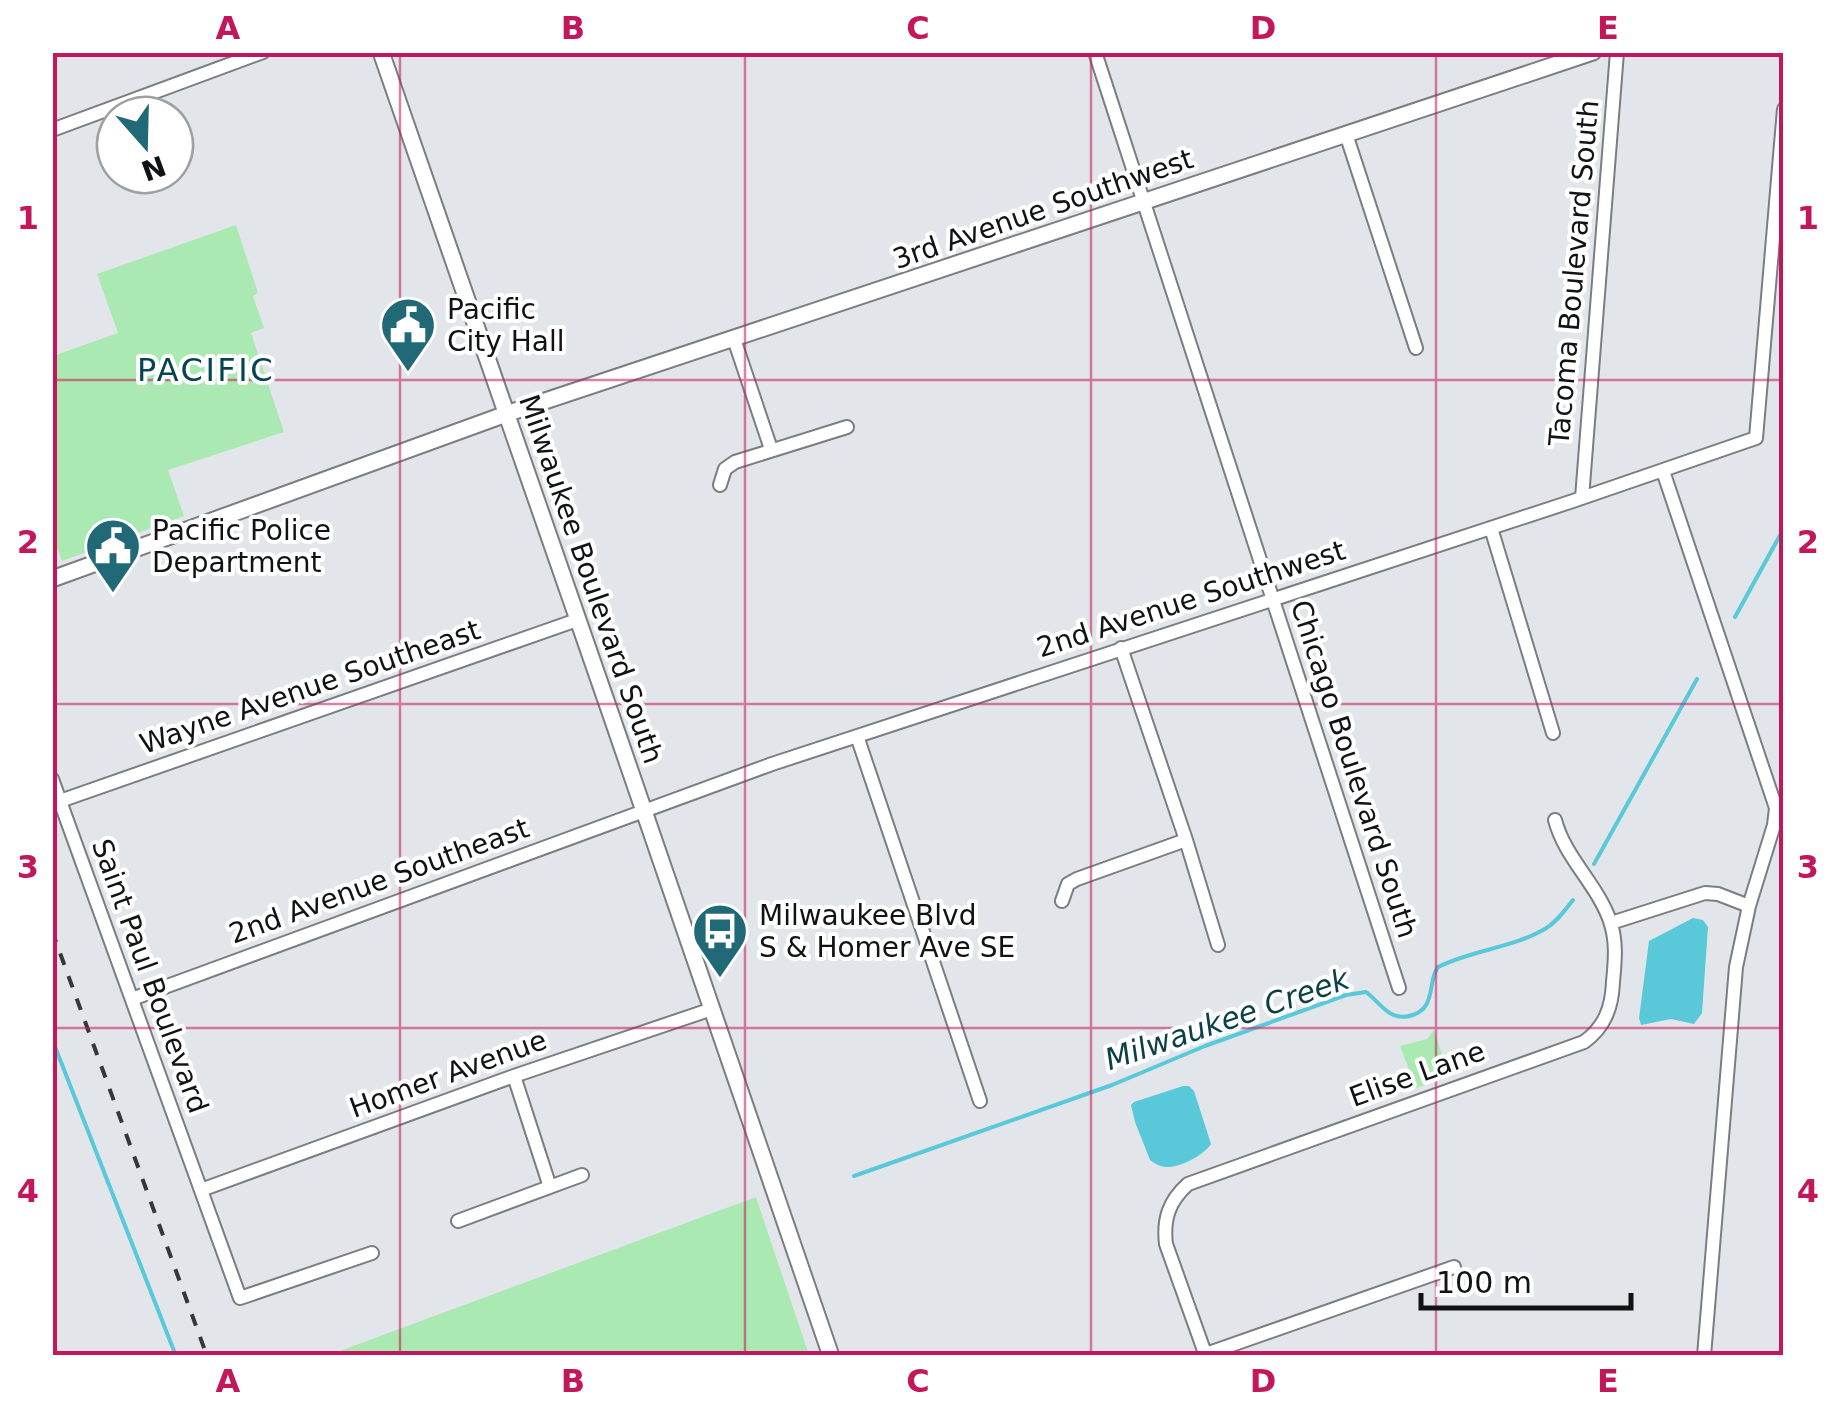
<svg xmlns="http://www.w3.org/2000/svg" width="1836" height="1408" viewBox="0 0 1836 1408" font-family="'DejaVu Sans',sans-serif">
<rect width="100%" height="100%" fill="#e2e6eb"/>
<!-- green -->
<path fill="#abe9b3" d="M236,225L258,293L253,296L264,328L251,333L284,432L168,470L184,516L62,561L52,535L53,356L118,333L97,274Z
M1434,1030L1449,1076L1416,1088L1400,1046L1427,1039Z
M756,1197L809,1355H329Z"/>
<!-- water -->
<path fill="#59c9d9" d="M1693,918L1703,920L1708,927L1702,1013L1694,1024L1671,1019L1641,1025L1639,1018L1649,941Z
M1183,1086H1189L1194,1091L1211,1144C1204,1155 1180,1168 1166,1167C1160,1167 1154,1163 1150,1160L1135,1122L1131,1105L1134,1102Z"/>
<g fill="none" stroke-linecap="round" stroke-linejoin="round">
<!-- stream -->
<path stroke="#59c9d9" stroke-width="4" d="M1735,617L1784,528
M1594,864L1697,679
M52,1039L176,1356
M854,1176L1112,1085L1205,1046L1346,995L1366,992C1382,1004 1390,1023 1413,1015C1422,1012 1427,1006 1429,998C1433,986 1431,977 1438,967C1472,950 1512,948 1545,929C1557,922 1565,910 1573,900"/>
<!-- minor casing -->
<g stroke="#7a7d81" stroke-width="16">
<path id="minor" d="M1095,52L1399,988
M52,130L263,52
M1346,134L1416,348
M734,339L771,449
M1663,471L1776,808L1774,825L1749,906L1736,967L1704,1356
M720,485L725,469L735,462L847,427
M1582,498L1617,52
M1491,528L1553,733
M1121,648L1186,840L1218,945
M857,736L980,1101
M52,779L240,1298L372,1253
M60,801L577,620
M1062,901L1068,884L1077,879L1186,840
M1611,923L1705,893L1718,894L1749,906
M132,999L772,764L1573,501L1756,438L1784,109
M514,1076L550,1187
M201,1190L514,1076L712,1009
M458,1221L582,1175
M1206,1354L1454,1267
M1206,1356L1166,1244C1163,1219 1169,1201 1188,1184L1584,1042C1605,1027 1612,1007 1613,982C1615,961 1617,941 1610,921C1597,884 1565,858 1555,820"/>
</g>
<!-- tertiary casing -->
<g stroke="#7a7d81" stroke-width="19">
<path id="tertiary" d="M381,52C534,486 681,921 831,1356
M52,579L509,413L1593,52"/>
</g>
<!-- minor -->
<use href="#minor" stroke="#fff" stroke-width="12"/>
<!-- tertiary -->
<use href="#tertiary" stroke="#fff" stroke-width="15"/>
<!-- rail -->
<path stroke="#353739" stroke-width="4" stroke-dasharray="12 12" stroke-linecap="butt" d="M52,931L207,1356"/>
</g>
<!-- grid -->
<path fill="none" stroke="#c2185b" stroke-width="2.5" stroke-opacity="0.55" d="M400,52V1356M745,52V1356M1091,52V1356M1436,52V1356M52,380H1784M52,704H1784M52,1028H1784"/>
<!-- icons -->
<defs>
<g id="civic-pin" transform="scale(2.875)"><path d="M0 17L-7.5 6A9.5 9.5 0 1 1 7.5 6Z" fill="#226977" stroke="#fff"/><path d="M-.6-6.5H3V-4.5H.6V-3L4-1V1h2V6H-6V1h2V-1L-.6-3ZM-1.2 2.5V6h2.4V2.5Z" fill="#fff"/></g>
<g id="bus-pin" transform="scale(2.875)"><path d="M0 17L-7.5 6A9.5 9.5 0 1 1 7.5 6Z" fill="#226977" stroke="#fff"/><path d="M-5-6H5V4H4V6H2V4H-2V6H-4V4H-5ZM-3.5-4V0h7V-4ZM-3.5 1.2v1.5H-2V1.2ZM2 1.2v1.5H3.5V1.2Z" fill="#fff"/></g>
</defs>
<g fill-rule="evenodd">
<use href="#civic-pin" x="408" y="325"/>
<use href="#civic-pin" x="113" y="546"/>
<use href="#bus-pin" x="720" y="931"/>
</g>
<g text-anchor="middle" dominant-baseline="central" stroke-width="8" stroke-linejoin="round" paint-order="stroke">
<!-- street labels -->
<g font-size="28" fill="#101213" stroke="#fff">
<text transform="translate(1043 209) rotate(-19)">3rd Avenue Southwest</text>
<text transform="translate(1574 273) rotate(-85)">Tacoma Boulevard South</text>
<text transform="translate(591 579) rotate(71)">Milwaukee Boulevard South</text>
<text transform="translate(1191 599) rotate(-18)">2nd Avenue Southwest</text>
<text transform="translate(310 687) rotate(-19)">Wayne Avenue Southeast</text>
<text transform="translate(1354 769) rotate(72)">Chicago Boulevard South</text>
<text transform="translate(379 881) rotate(-20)">2nd Avenue Southeast</text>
<text transform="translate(150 976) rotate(70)">Saint Paul Boulevard</text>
<text transform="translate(448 1074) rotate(-20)">Homer Avenue</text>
<text transform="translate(1417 1074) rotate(-20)">Elise Lane</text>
</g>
<!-- poi labels -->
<g font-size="28" fill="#101213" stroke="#fff" text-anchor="start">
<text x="447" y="309">Pacific<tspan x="447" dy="32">City Hall</tspan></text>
<text x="152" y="530">Pacific Police<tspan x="152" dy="32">Department</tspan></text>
<text x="759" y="915">Milwaukee Blvd<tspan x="759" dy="32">S &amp; Homer Ave SE</tspan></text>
</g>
<!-- water labels -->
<g font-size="30" font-style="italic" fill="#0c4047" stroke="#fff">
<text transform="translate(1227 1019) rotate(-19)">Milwaukee Creek</text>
</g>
<!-- quarter labels -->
<g font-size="32" letter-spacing="2.5" fill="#064550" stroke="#fff">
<text x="206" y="370">PACIFIC</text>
</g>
</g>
<!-- border -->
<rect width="1836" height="1408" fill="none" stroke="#ffffff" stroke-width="110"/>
<!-- north arrow -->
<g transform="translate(145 145) rotate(160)"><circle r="48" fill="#ffffff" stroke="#9fa0a1" stroke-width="2.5"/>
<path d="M0-8L18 38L0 25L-18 38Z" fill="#226977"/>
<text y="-15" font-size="28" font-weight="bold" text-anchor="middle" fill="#101213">N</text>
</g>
<!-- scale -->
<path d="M1421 1293v15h210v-15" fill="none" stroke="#101213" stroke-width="5"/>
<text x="1436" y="1293" font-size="30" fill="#101213" stroke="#ffffff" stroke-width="8" paint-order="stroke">100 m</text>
<rect x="55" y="55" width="1726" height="1298" fill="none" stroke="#c2185b" stroke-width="4"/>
<g font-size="32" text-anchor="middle" font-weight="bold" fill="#c2185b">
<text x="228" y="39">A</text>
<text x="573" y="39">B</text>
<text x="918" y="39">C</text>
<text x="1263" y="39">D</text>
<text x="1608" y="39">E</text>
<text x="28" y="229">1</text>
<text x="1808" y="229">1</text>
<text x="28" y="553">2</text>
<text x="1808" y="553">2</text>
<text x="28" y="878">3</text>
<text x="1808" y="878">3</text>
<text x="28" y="1202">4</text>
<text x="1808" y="1202">4</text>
<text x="228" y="1392">A</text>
<text x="573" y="1392">B</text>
<text x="918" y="1392">C</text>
<text x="1263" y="1392">D</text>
<text x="1608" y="1392">E</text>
</g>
</svg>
